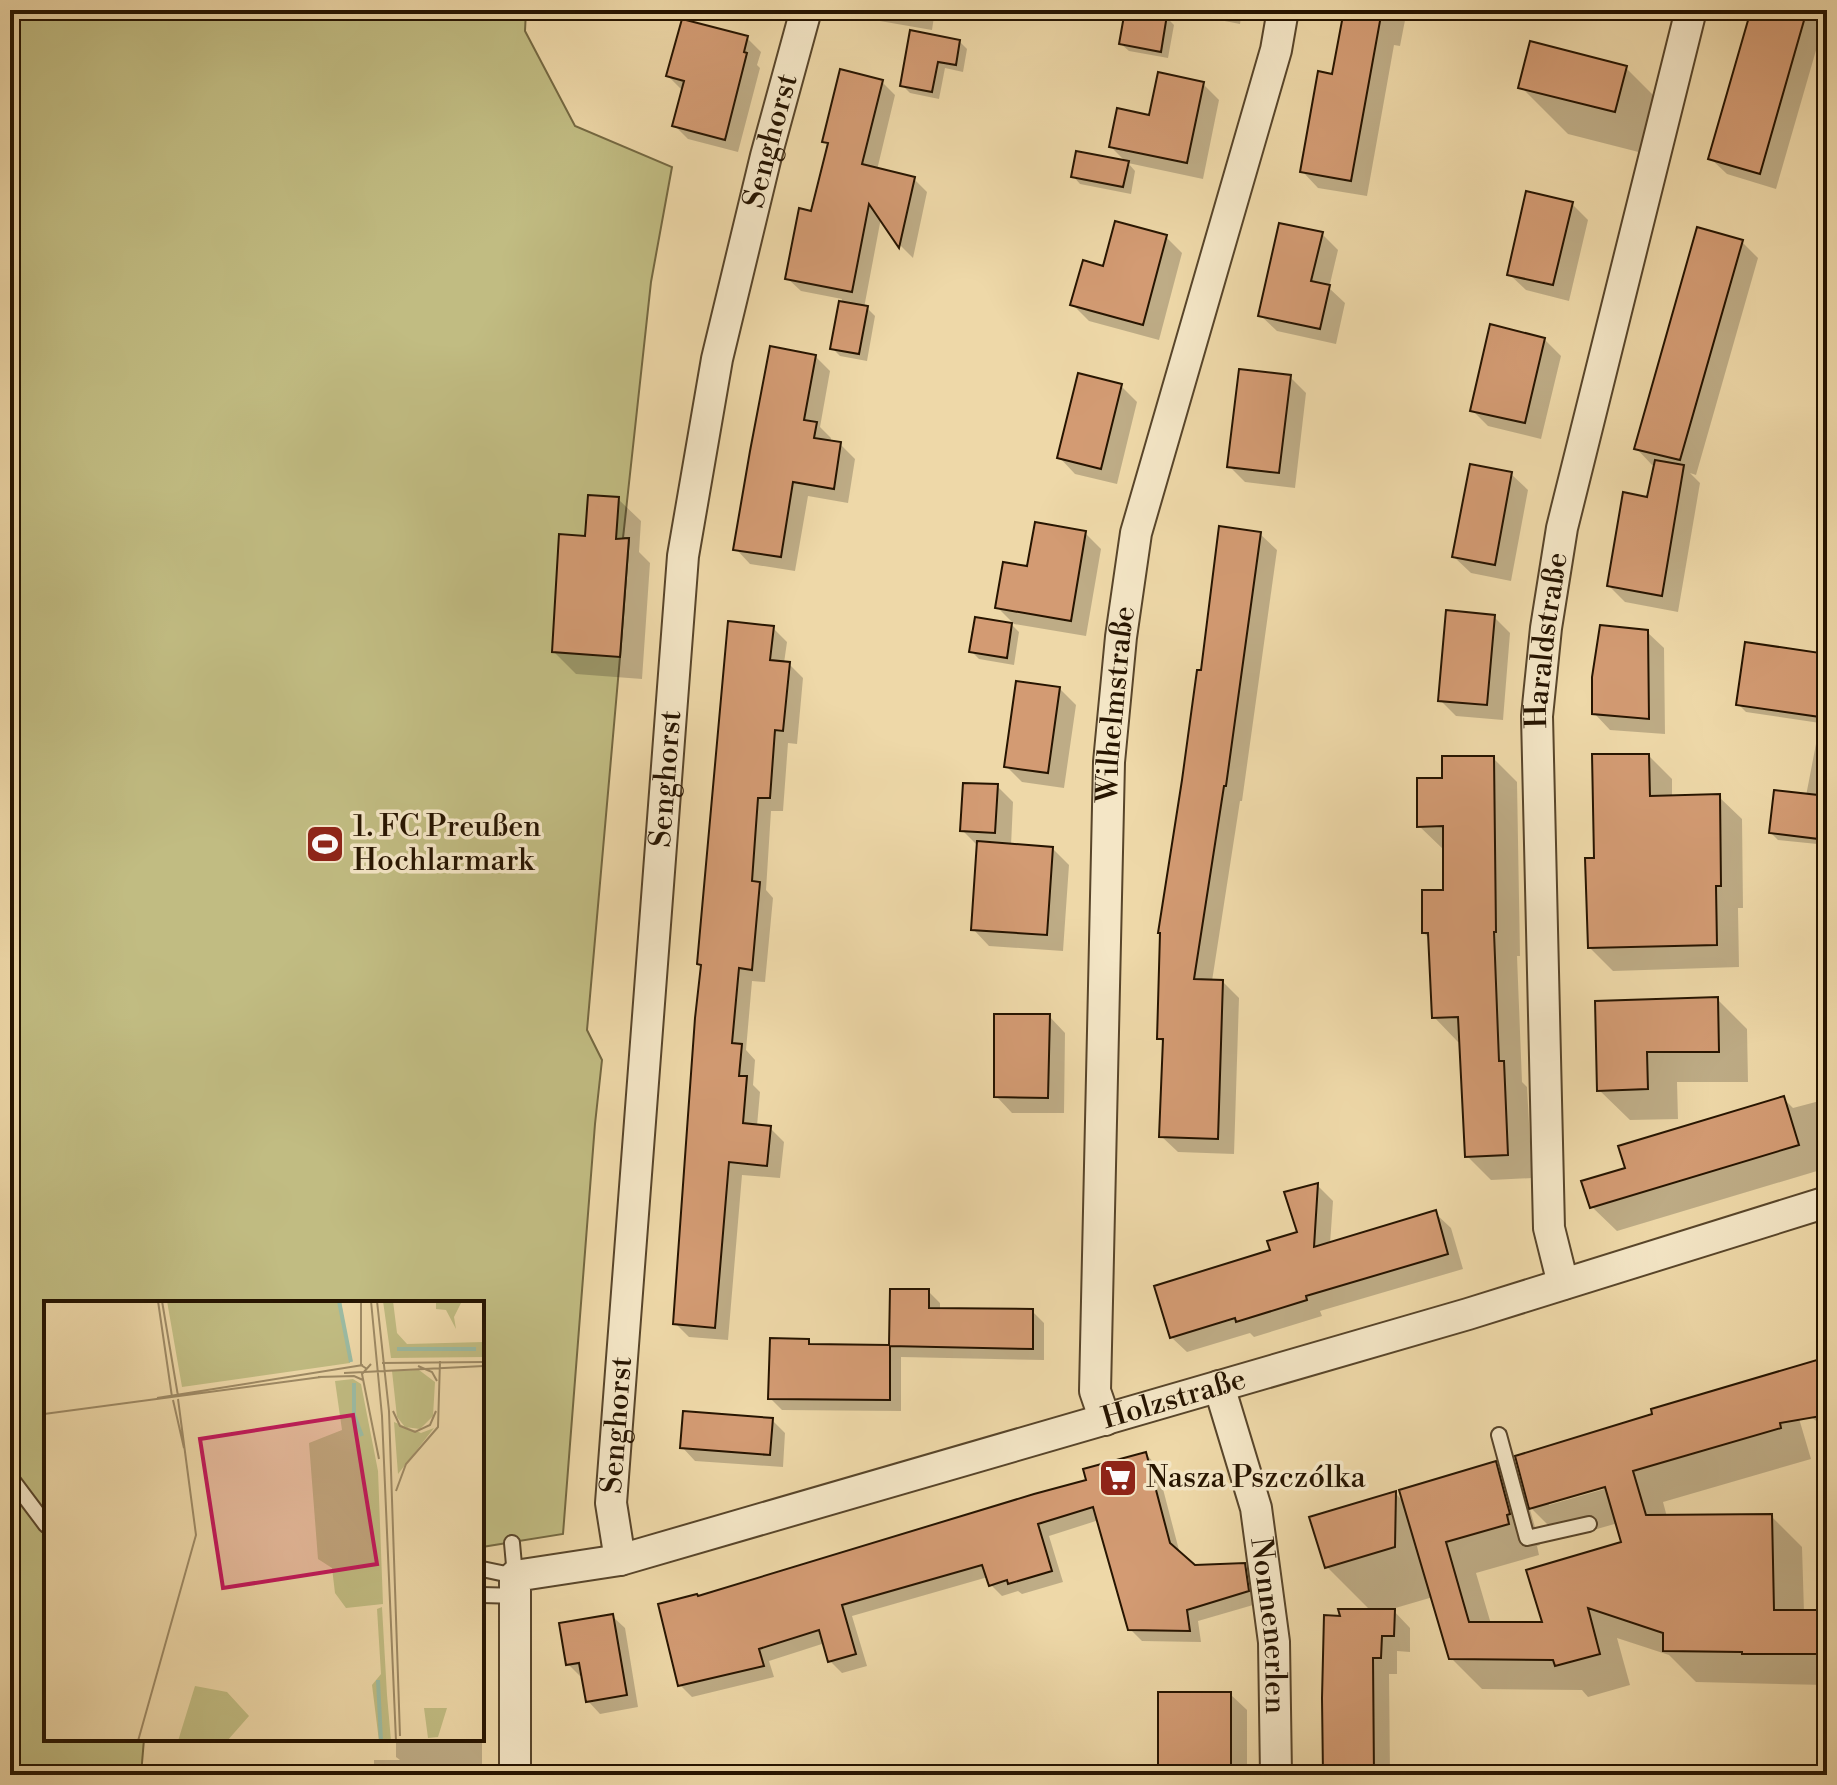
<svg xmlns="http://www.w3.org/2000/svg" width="1837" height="1785" viewBox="0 0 1837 1785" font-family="'Libre Bodoni',serif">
<rect width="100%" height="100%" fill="#eed8a8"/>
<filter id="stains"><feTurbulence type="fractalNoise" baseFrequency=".0025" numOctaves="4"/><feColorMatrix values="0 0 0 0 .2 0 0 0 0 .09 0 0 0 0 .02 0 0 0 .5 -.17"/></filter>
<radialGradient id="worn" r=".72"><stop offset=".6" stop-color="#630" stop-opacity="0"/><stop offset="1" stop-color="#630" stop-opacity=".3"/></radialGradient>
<!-- green -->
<path fill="#c1bc82" stroke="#746841" stroke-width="2" d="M10,10H526L525,31L575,126L672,167L651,282L623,538H629L620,657L587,1030L602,1060L595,1124L563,1534L482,1547V1303H46V1739H144L141,1775H10Z"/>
<!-- shadow -->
<path fill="#0003" fill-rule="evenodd" d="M864,10H935L932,30L874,20Z
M1168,10H1242L1240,24Z
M1346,10H1407L1400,46L1394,45L1367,196L1318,188L1302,171L1334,76Z
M1753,10H1822L1819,22L1823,26L1776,189L1727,174L1710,158Z
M1166,17L1174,25L1168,58L1129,51L1121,44Z
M747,38L761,52L757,65L760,68L738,152L688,139L674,125L683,91L668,76Z
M959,41L967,49L963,72L945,68L939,99L910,93L902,85Z
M1626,68L1673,115L1662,158L1568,134L1521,87Z
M882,82L895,95L877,170L914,179L927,192L913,258L901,246L881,218L864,308H867L875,316L867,361L840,356L832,348L842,299L801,291L787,278L813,213L829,145L824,141Z
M1203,84L1219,100L1203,179L1128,163L1135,171L1131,194L1080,184L1073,176L1127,163L1111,147L1151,117Z
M1572,204L1588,220L1569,301L1526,290L1509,274Z
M1322,234L1338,250L1329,288L1345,303L1336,344L1277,331L1260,315Z
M1166,237L1182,253L1159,340L1089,321L1073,305L1104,268Z
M1742,242L1758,258L1696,475L1690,473L1700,483L1678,612L1625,602L1609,586L1649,499L1656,465H1652L1636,448Z
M1544,339L1561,356L1541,439L1488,426L1472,410Z
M815,356L830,371L820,427L831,438L830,443L840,444L855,459L848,503L808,496L795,571L750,564L736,549Z
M1290,377L1306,393L1295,488L1245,482L1229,466Z
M1121,386L1137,402L1117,484L1075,474L1059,457Z
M1511,474L1528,490L1511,581L1471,573L1454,557Z
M618,499L641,521L639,552L650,563L642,679L576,674L554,652L587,538Z
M1085,533L1101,549L1086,636L1014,624L997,607L1029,568Z
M1260,534L1277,550L1242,801H1240L1212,981L1223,982L1239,998L1234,1154L1178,1152L1161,1136L1165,1044L1159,1038L1202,672Z
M1494,617L1510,633L1503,720L1456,716L1440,700Z
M1012,625L1019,632L1014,665L979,659L971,651Z
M773,628L787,642L784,663L789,664L803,678L797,744L788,743L783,811H771L766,890L773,898L765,982L752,981L746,1050L755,1060L753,1085L760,1092L757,1126L770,1128L784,1142L780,1178L742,1175L728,1340L689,1337L675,1323L703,967L699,964Z
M1647,632L1664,648L1665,734L1610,730L1594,713Z
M1827,660V845L1778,840L1771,833L1806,796L1820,723L1746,712L1738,704Z
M1059,688L1076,705L1064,788L1022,782L1006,766Z
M1649,756L1672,779V797H1719L1742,819L1743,908H1738L1739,967L1613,971L1590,948L1596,860Z
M1493,758L1517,782L1520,956H1517L1522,1082L1527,1087L1532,1178L1491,1180L1467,1156L1461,1041L1458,1042L1434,1017L1430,939L1424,933L1445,892L1444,850L1419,826L1444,780Z
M997,786L1013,802L1011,846L1053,849L1069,865L1063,951L989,946L973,929L979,847L962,830Z
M1717,999L1747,1029L1748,1082H1677L1678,1119L1630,1120L1599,1090L1597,1003Z
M1049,1016L1065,1033L1064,1113H1012L996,1096Z
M1783,1098L1793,1108L1827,1099V1168L1617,1231L1592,1207L1627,1170Z
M1317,1185L1333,1201L1330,1244L1435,1213L1451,1228L1463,1269L1320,1311L1322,1316L1254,1337L1250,1333L1187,1352L1171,1337L1273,1251L1300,1233Z
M892,1291H928L940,1303V1310L1032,1311L1044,1323V1360L901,1357V1411L782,1410L770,1398L808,1341L813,1346L891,1347Z
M1827,1358V1429L1795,1405L1811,1459L1663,1502L1667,1517L1771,1516L1802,1547L1804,1612H1827V1685L1696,1682L1669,1655L1617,1638L1630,1685L1588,1697L1582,1690L1482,1689L1451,1658L1433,1597L1392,1609L1410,1628V1652L1397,1651V1674H1389L1390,1775H1326L1343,1618L1371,1611L1327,1567L1312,1519L1395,1493L1405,1503L1495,1464L1528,1497L1655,1415ZM1614,1482L1615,1486L1549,1505V1501ZM1529,1506L1562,1539L1618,1523L1624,1543L1545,1624H1491L1476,1573L1539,1555L1537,1546L1540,1545Z
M772,1420L785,1433L783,1467L695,1461L682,1447Z
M1146,1454L1157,1466L1180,1554L1194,1567L1244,1565L1256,1577L1260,1603L1198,1621L1201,1642L1142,1641L1130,1629L1099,1520L1049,1536L1063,1582L1022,1594L1018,1591L1002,1596L990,1584L988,1577L852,1616L867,1666L842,1673L830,1661L825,1643L769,1661L774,1677L692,1697L680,1685L698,1598L1089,1482Z
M612,1616L625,1628L638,1707L600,1714L588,1701L583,1676H580L568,1664Z
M482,1680V1772L421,1771V1775H367L368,1765H374V1760H400L396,1757V1739H482Z
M1160,1694H1230L1247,1710V1775H1160Z
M1740,1768H1811L1819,1775H1740Z"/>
<!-- building -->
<path fill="#d39b73" stroke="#261400" stroke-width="2" d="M1125,10H1138L1167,15L1161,52L1119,44Z
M1344,10H1382L1351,181L1300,172L1318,71L1332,74Z
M1751,10H1807L1760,174L1708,159Z
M682,19L748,36L744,52L747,53L725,140L672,126L684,81L666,76Z
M910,30L960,40L956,65L938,62L932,92L900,86Z
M1530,41L1627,66L1615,112L1518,88Z
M840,69L883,80L862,164L915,177L899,248L869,204L852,292L785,279L799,208L811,211L828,143L822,142Z
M1158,72L1204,82L1187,163L1109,147L1117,108L1149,115Z
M1076,151L1129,161L1123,187L1071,177Z
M1526,191L1573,202L1553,285L1507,275Z
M1115,221L1167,235L1143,325L1070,305L1083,260L1103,266Z
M1279,223L1323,232L1311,281L1330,285L1320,329L1258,316Z
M1697,227L1743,240L1680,460L1634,449Z
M839,301L868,306L859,354L830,349Z
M1490,324L1545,338L1525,423L1470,411Z
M770,346L816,355L804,420L817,422L814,438L841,442L834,489L793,482L781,557L733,550L750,451Z
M1239,369L1291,375L1279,473L1227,467Z
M1078,373L1122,384L1101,469L1057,458Z
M1655,460L1684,465L1662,596L1607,586L1623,492L1647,497Z
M1470,464L1512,472L1495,565L1452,557Z
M588,495L619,497L616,539L629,538L620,657L552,652L559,534L585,536Z
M1035,522L1086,531L1071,621L995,608L1003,562L1027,566Z
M1219,526L1261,532L1226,786H1224L1194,979L1223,980L1218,1139L1159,1137L1163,1039H1157L1160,933H1158L1182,780L1197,670H1201Z
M1446,610L1495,615L1487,705L1438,701Z
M975,617L1012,623L1007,658L969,652Z
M728,621L774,626L770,660L790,662L783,731L775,730L770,798H758L752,881L760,882L752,970L739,968L732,1043L742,1044L739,1076H747L743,1123L771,1126L767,1166L729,1162L715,1328L673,1324L695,1018L701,965L697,964Z
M1600,625L1648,630L1649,719L1592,714V677Z
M1745,642L1827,654V718L1736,705Z
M1016,681L1060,687L1048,773L1004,767Z
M1592,754H1649L1650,796L1720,794L1721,886H1716L1717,945L1588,948L1585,858H1594Z
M1442,756H1494L1496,932H1494L1499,1061H1504L1508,1155L1465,1157L1458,1017L1432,1018L1428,933H1422V890H1443V826L1417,827V778H1442Z
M963,783L998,784L995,833L960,831Z
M1774,790L1827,796V840L1769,833Z
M977,841L1053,847L1047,935L971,930Z
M1718,997L1719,1052H1647L1648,1089L1597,1091L1595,1001Z
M994,1014H1050L1048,1098L994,1097Z
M1784,1096L1799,1145L1590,1208L1581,1181L1625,1168L1618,1146Z
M1318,1183L1314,1247L1436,1210L1448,1254L1306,1296L1307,1300L1236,1322L1235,1318L1170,1338L1154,1286L1270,1250L1267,1241L1297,1232L1284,1192Z
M890,1289H929V1308L1033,1309V1349L890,1346V1400L768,1399L770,1338L809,1339V1344L889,1345Z
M1827,1357V1415L1780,1423L1781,1428L1633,1471L1646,1515L1772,1514L1774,1610H1827V1654H1742V1652L1663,1651V1633L1588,1608L1600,1654L1555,1666L1553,1660L1449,1659L1399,1490L1496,1461L1510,1514L1507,1515L1509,1524L1446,1542L1469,1622H1542L1526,1570L1621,1542L1605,1487L1529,1509L1515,1456L1652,1414L1651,1409Z
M683,1411L773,1418L770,1455L680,1448Z
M1146,1452L1170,1543L1195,1565L1245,1563L1249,1591L1187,1610L1190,1631L1128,1630L1093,1507L1038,1524L1052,1571L1008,1584L1007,1580L989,1586L982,1565L842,1605L856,1654L828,1662L819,1630L759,1649L764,1666L678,1686L658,1604L697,1594L698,1596L1034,1494L1086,1480L1083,1469Z
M1396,1491L1395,1547L1325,1568L1309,1517Z
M1338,1609H1395L1394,1636H1382L1381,1658H1373L1374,1775H1323L1322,1698L1324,1615L1340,1616Z
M613,1614L627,1695L586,1702L579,1663L566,1665L559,1623Z
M1158,1692H1231V1775H1166V1768H1158Z"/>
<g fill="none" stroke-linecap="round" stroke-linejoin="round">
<!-- lane casing -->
<g stroke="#58452a" stroke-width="18">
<path id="lane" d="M1499,1435L1527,1538L1589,1524
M10,1477L46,1525
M482,1569L515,1576L512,1543
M482,1595L515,1596"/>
</g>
<!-- street casing -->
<g stroke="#58452a" stroke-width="34">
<g id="street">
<path id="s1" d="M1563,1284L1549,1228L1537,716L1546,628L1562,528L1691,10"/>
<path id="s2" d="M1219,1386L1256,1508L1274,1642L1276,1775"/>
<path id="s3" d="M1105,1420L1095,1391L1109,762L1121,637L1136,533L1276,50L1283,10"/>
<path id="s4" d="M620,1560L611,1503L683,556L717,359L766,156L806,10"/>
<path id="s5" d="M515,1775V1576L620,1560L1468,1314L1827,1202"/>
</g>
</g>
<!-- lane -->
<use href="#lane" stroke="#f4e6c6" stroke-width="14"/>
<!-- street -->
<use href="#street" stroke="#f4e6c6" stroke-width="30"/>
</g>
<!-- icons -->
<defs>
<g id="stadium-square" transform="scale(2)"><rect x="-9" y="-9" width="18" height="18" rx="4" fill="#8f2418" stroke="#f4e6c6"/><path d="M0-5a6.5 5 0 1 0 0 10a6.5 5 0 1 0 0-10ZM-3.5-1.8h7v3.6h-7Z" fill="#fff"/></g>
<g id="supermarket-square" transform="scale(2)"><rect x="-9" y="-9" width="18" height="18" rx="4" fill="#8f2418" stroke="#f4e6c6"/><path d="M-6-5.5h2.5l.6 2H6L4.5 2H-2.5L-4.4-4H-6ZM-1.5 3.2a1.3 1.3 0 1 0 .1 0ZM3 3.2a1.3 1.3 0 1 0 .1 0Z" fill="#fff"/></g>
</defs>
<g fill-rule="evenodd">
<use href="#stadium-square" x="325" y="844"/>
<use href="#supermarket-square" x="1118" y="1478"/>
</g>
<g text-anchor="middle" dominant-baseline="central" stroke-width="7" stroke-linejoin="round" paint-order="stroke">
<!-- street labels -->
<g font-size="30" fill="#261400" stroke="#f4e6c6">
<text stroke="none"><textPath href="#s4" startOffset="1432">Senghorst</textPath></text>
<text stroke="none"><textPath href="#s1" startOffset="646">Haraldstraße</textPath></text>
<text stroke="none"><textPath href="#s3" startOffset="718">Wilhelmstraße</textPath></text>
<text stroke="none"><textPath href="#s4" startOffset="784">Senghorst</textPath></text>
<text stroke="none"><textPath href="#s5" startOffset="882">Holzstraße</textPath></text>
<text stroke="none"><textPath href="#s4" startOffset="136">Senghorst</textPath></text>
<text stroke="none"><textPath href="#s2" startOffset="246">Nonnenerlen</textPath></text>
</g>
<!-- poi labels -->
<g font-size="30" fill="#261400" stroke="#f4e6c6" text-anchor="start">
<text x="353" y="827">1. FC Preußen<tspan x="353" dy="34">Hochlarmark</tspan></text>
<text x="1146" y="1478">Nasza Pszczólka</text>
</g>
</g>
<!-- overview -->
<g transform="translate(44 1301)">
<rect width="440" height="440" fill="#eed8a8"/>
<path d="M123,0H297L306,62L138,86ZM339,0H349L353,32L363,43L440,41V56L347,57ZM392,1L417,2L410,16L412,28L402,9L392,8ZM375,69L391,81L389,115L376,128L361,126L353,116L348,70ZM309,78L317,83L334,170L339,303L302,307L291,292L288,267L274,258L265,142L298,129L291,80ZM350,121L377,132L390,127L354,173ZM338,306L343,394L347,440H335L328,384L337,373L333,308ZM151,385L183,391L205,415L183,440H134ZM380,407H403L394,436L384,437Z" fill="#c1bc82"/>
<path fill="none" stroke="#9bbba3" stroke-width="4" d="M295,0L307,61M353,48H432M310,82V114L318,135M334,379L337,440"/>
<path fill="none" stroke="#9e8a65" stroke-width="2" d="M114,0L128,96M118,0L134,95M317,0V64L323,68M327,0L338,115L352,440M333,0L345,110L356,435M338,62L440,61M327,63L318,73L335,158M374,65L388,71L393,80M300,72L440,65M274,76L310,75L319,79M113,97L319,64M129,99L140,147M349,110L356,125L371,131L386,124L392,110M0,113L277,76M352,190L362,163L394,126L396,60M94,440L152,234L134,98"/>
<path fill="#c2185b" fill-opacity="0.15" stroke="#c2185b" stroke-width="4" d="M309,114L333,263L179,287L156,138Z"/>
<rect width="440" height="440" fill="none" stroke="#261400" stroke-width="4"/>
</g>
<!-- margin -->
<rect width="1837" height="1785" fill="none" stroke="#eed8a8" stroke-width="40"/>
<rect x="12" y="12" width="1813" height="1761" fill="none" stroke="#261400" stroke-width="4"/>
<rect x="20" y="20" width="1797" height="1745" fill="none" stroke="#261400" stroke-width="2"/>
<rect width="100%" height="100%" filter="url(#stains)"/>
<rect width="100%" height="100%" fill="url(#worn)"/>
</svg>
